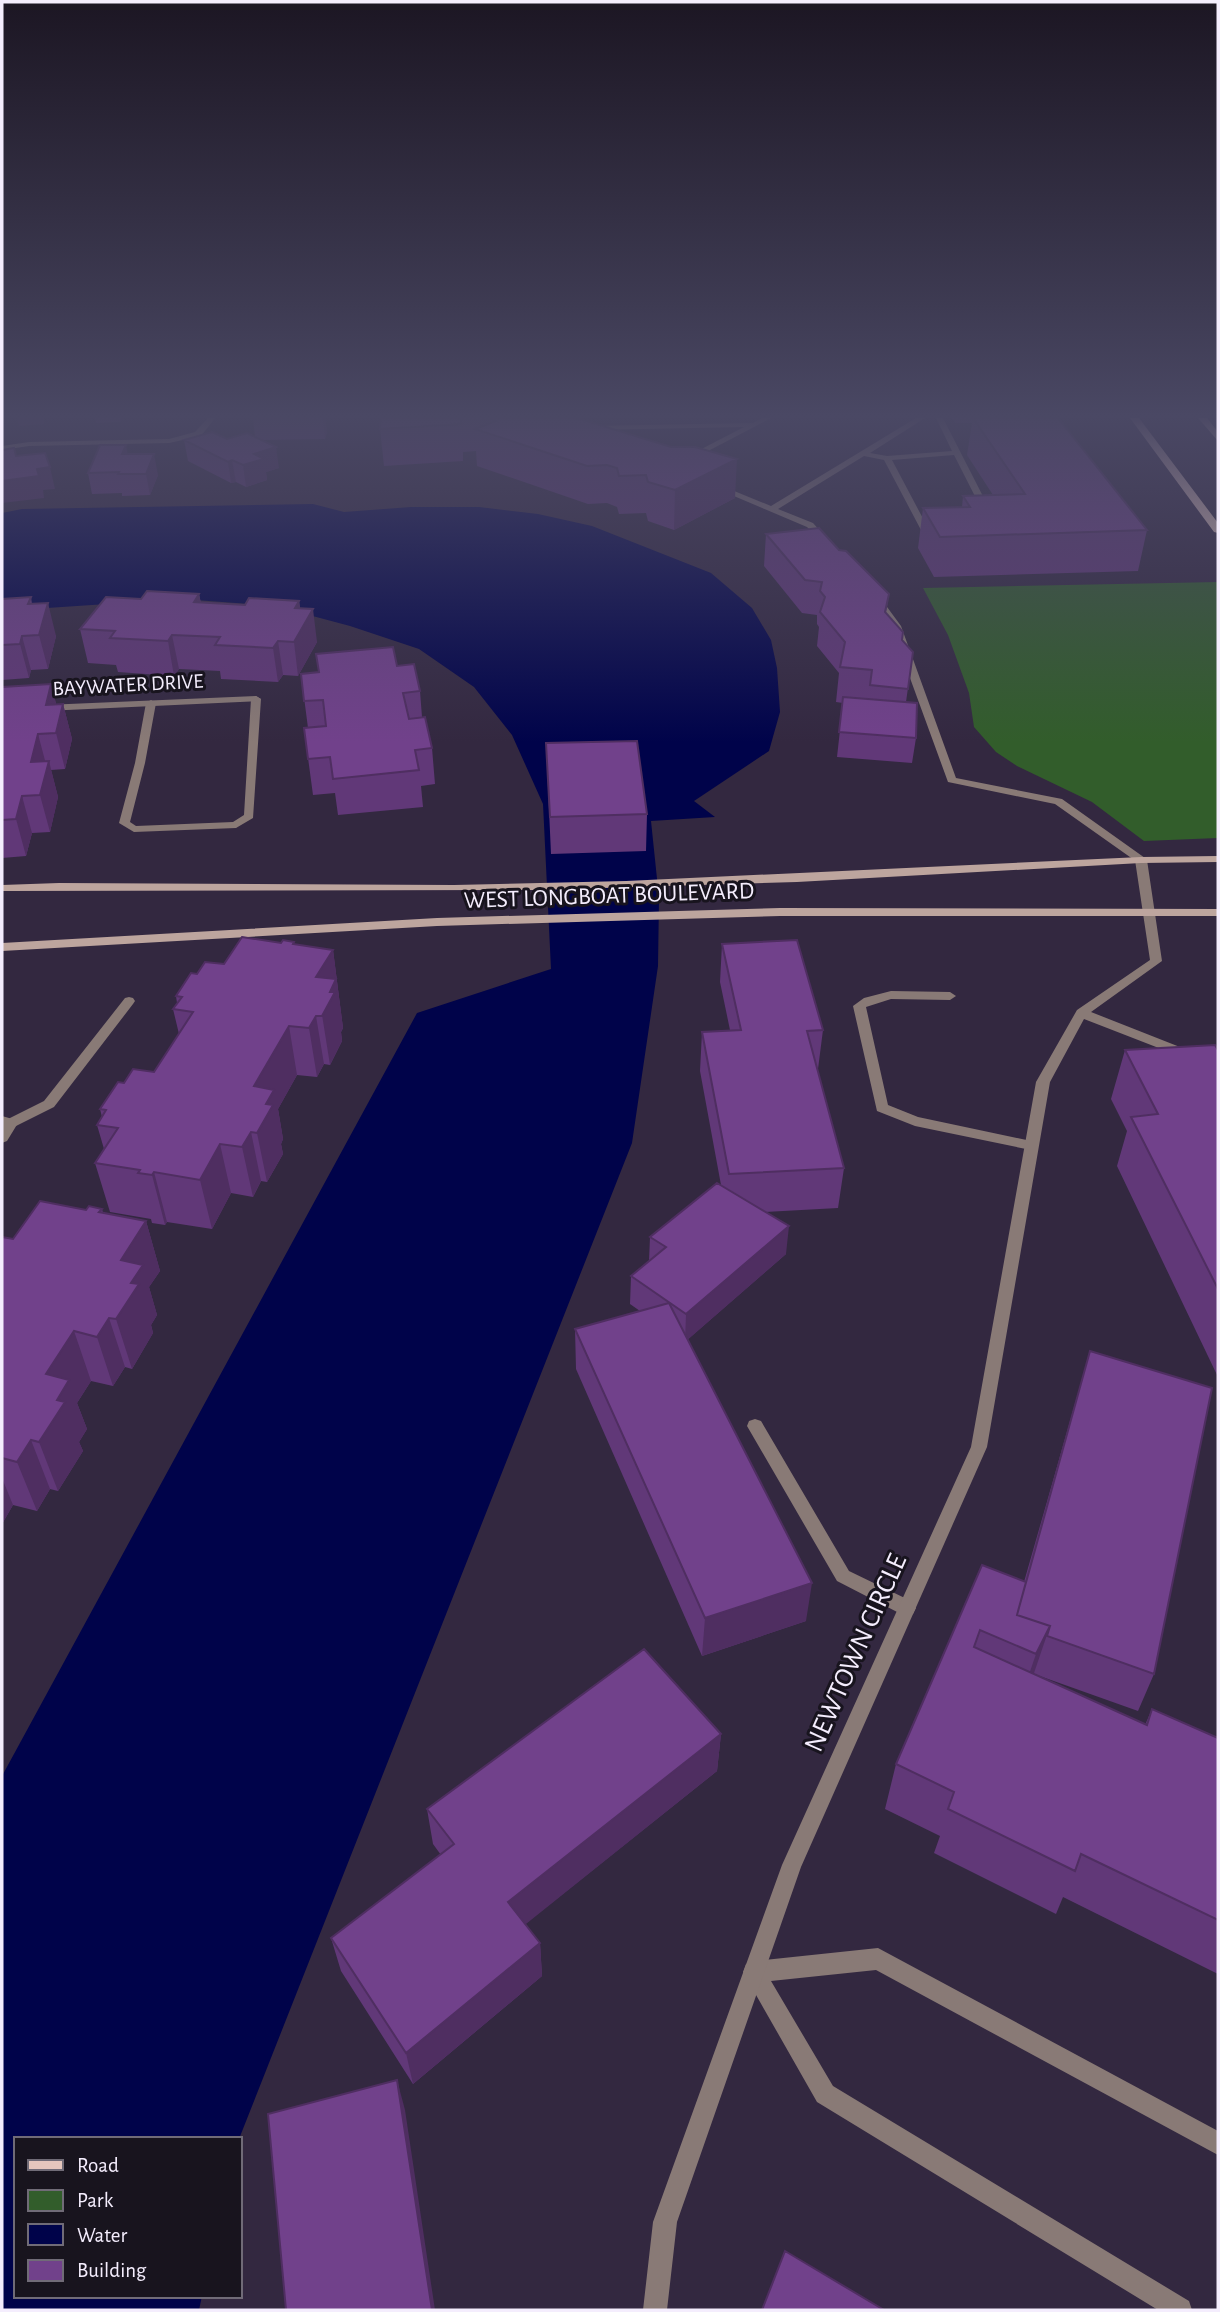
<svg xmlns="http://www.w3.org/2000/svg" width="1220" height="2312" viewBox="0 0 1220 2312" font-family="'Alegreya Sans',sans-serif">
<rect width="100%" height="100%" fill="#332840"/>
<!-- green -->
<path fill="#325d2b" d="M1218,582V838L1144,841L1092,802L1017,766L996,752L974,727L969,693L948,635L923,588Z"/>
<!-- water -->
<path fill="#00034a" d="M313,504L344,512L411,507H479L538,514L592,526L711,573L752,608L771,640L777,668L780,712L769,751L694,801L715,817L651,821L659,898L658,966L632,1143L239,2139H16V2296H202L199,2310H2V1776L417,1013L551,969L543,804L512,735L474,687L419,649L350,626L275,606L182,599L2,611V513L22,509Z"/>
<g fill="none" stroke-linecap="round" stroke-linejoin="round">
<!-- lane -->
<path fill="#897a76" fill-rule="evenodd" d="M762,418H771L689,461H686V457L744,427L590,430L586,428L590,426L753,423Z
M916,418H925L870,453L887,456L952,451L936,418H943L991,512L990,514L983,512L954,455L892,460L928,528L938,530L934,532L921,530L884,460L864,456L778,509L813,523L829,541L825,544L807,527L715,488L722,486L771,506Z
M873,596H879L901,626L956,778L1062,799L1145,858V862H1137L1055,804L948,782L891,626L872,598Z
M256,696L261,699L253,818L236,828L134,832L119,823L135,763L146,703L151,700L156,703L145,763L130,822L136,826L233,822L244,815L251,699Z
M891,991L950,992L956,996L950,1000L891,999L866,1007L888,1105L918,1117L1036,1142L1038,1145L1036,1148L1031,1150L915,1126L877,1111L853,1006L864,998Z
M129,997L133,998L135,1001L133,1004L54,1107L16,1126H6L4,1123L6,1120L44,1101L125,998Z
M755,1419L761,1421L849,1571L913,1602L916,1608L913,1614L907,1616L901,1614L837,1581L747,1426L749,1421Z
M878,1948L1218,2131V2155L876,1970L771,1981L833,2086L1189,2301L1192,2310H1158L817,2102L743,1972L746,1964L754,1961Z"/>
<!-- street -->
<path fill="#897a76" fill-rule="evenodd" d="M208,418H215L201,436L169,443L29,446L2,450V446L29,442L169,439L195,432Z
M256,696L261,699L259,701L45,711L40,708L45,705Z
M1141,857L1147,860L1162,961L1091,1012L1218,1062V1071L1084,1019L1050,1082L987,1447L801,1867L677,2222L667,2310H643L653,2222L782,1865L971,1447L1036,1082L1077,1010L1150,960L1135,860Z
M2,1116L16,1120L18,1123L7,1141L2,1143Z"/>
<!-- secondary -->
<path fill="#bda59e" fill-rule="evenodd" d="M1218,856V862L1141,863L797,882L540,890L2,891V885L59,883L454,885L626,881L1141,857Z
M780,908L1218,909V916H780L437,926L2,951V943L437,918Z"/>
<!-- primary -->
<path fill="#e5c6bd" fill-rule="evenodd" d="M1130,418H1139L1218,523V533L1214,532Z
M1198,418H1207L1218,432V441Z"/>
</g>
<!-- wall -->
<path fill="#613878" d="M95,418H122L120,422L96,423Z
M253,418H325L327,432L325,439L260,440L279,468L266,472L267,480L246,487L236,482L231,483L188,461L184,440L255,437Z
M381,418H577L735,498L674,530L648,521L646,513L619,514L617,507L607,503L588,504L477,466L476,451L463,452V461L384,466L380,429Z
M952,418H1058L1147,530L1138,571L934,577L918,548L923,508L962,507L963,496L993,495L967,455L972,423H955Z
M127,454L158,475L150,495L122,496V493L92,494L88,473Z
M766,534L839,550L889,594L886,613L902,640L913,652L906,702L916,738L912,763L837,757L843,703L836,702L839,673L817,646L819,627L817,624V615L802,613L764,566Z
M199,594L201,603L245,605L299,601L300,608L317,642L298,676L283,675L278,682L221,679L220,671L179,669L174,676L118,672L116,665L88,663L80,629L141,599Z
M31,597L32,604L56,636L48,669L31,670L29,678L2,680V599Z
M397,666L420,691L422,717L432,748L435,784L421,786L423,807L338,815L335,793L313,795L304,728H308L301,674Z
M51,684L56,704H63L72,739L65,769L51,770L58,797L50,832L32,833L26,856L2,858V687Z
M546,743L647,814L646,851L551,854Z
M294,942V945L333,950L343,1028L341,1032L342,1041L330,1065L324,1064L317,1077L297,1075L278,1109L283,1139L281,1144L283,1154L267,1182L261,1181L253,1197L231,1193L212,1229L167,1222L165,1225L152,1223L151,1219L110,1212L95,1163L104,1149L97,1125L102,1117L100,1109L124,1083L154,1072L179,1034L173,1009L177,1003L176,996L197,974L281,943Z
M722,944L823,1030L818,1069H817L844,1168L838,1208L765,1212L786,1254L687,1340L806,1621L702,1656L576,1369L575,1329L640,1311L630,1304L631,1276L649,1261L650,1237L721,1185L700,1071L702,1032L730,1030L720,982Z
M1125,1050H1218V1377L1117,1166L1127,1131L1111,1099Z
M102,1209L103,1213L146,1221L160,1271L149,1287L157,1315L151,1325L153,1333L132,1369L125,1367L113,1386L91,1381L77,1403L87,1429L79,1442L83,1451L58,1491L50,1489L37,1511L13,1505L2,1524V1237L13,1239L86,1210Z
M1090,1351L1154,1674L1138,1711L1034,1674L1145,1725L1152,1709L1218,1738V1974L1063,1897L1056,1914L934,1853L940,1836L885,1809L896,1764L982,1565L1024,1582Z
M721,1734L717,1771L525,1924L540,1943L542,1976L413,2084L341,1971L331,1938L441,1855L433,1844L427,1809Z"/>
<!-- shaded-wall -->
<path fill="#4f2e61" d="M17,418H44V424L19,426Z
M323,418H325L327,432L325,439Z
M126,445L130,466L126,475L122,454Z
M276,447L279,468L266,472L267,480L246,487L243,465L254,454Z
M154,454L158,475L150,495L146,474Z
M737,459L735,498L674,530L675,490Z
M232,460L236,482L231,483L228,462Z
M50,467L55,489L43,490L44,498L2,503V481L37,469Z
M199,594L205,627L194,602Z
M299,601L303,626L313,609L317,642L298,676L294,642L295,608Z
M48,603L56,636L48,669L39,635Z
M172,635L179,669L174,676L168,641Z
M22,636L31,670L29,678L20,644Z
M278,641L283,675L278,682L273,648Z
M51,684L60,719L63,704L72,739L65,769L56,733L46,705Z
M38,734L47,768L49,761L58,797L50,832L31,762Z
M22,796L32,833L26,856L16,819Z
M333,950L343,1028L341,1032L342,1041L330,1065L316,977Z
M316,1016L324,1064L317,1077L309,1028Z
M289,1026L297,1075L278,1109L283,1139L281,1144L283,1154L267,1182L257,1133L254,1086Z
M251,1132L261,1181L253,1197L242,1147Z
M220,1144L231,1193L212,1229L200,1180Z
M154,1172L167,1222L165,1225L152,1175Z
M146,1221L160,1271L149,1287L157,1315L151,1325L153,1333L132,1369L116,1319L121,1260Z
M789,1226L786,1254L685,1342L686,1314Z
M109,1318L125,1367L113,1386L97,1337Z
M74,1331L91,1381L77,1403L87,1429L79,1442L83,1451L58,1491L39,1442L46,1374Z
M31,1440L50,1489L37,1511L17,1462Z
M2,1478L13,1505L2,1524Z
M812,1583L806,1621L702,1656L705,1618Z
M1050,1626L1034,1673L1020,1701L1036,1654Z
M721,1734L717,1771L511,1936L508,1902Z
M540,1943L542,1976L413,2084L406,2053Z
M397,2080L405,2110L435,2310H432Z"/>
<!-- building -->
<path fill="#71418b" stroke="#4f2e61" stroke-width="2" d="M253,418H309L252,419Z
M381,418H461V424L380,429Z
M489,418H577L671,447H695L737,459L675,490L648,482L646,475L619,476L617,468L607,465L587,466L475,429L496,421Z
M973,418H1058L1147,530L940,537L923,508L970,507L963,496L1025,494Z
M212,432L227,439L247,433L276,447L254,454L264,459L243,465L232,460L228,462L184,440Z
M100,445H126L122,454H154L146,474H118L119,472L88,473Z
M14,448L16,456L45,453L50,467L37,469L39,476L2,481V450Z
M819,528L839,550L846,551L889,594L885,612L903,632L902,640L913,652L908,689L870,685L872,670L840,667L845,642L820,612L825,597L820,591L822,582L805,580L766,534Z
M147,591L199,594L194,602L245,605L249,598L299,601L295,608L313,609L294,642L278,641L273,648L215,645L220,637L172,635L168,641L110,638L115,631L80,629L106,597L141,599Z
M31,597L28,604L48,603L39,635L22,636L20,644L2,645V599Z
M393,647L397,666L414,664L420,691L403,693L409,719L425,717L432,748L415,750L419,770L333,779L330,757L308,759L304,728L326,726L323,700L304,701L301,674L319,672L316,654Z
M51,684L46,705L63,704L56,733L38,734L31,762L49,761L40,795L22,796L16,819L2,820V687Z
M843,697L917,703L916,738L839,732Z
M637,741L647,814L550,817L546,743Z
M242,937L281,943L283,940L294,942L293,944L333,950L316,977L336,979L330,992H335L322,1016H316L309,1028L289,1026L254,1086L274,1090L266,1104L273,1105L257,1133L251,1132L242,1147L220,1144L200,1180L154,1172L152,1175L138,1173L140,1170L95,1163L118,1128L97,1125L106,1110L100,1109L118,1082L124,1083L133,1069L154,1072L193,1012L173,1009L182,997L176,996L191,973L197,974L205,962L224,964Z
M797,940L823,1030L807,1031L844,1168L729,1174L702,1032L741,1030L722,944Z
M1215,1045L1218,1050V1289L1131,1117L1158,1114L1125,1050Z
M717,1183L789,1226L686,1314L631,1276L666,1247L650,1237Z
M40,1201L86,1210L89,1206L102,1209L99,1212L146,1221L121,1260L143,1265L131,1283L139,1284L116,1319L109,1318L97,1337L74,1331L46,1374L69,1380L57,1400L65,1402L39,1442L31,1440L17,1462L2,1458V1237L13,1239Z
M669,1303L812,1583L705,1618L575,1329Z
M1090,1351L1212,1388L1154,1674L1047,1636L1050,1626L1017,1615Z
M982,1565L1026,1582L1017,1615L1050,1626L1036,1654L980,1630L974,1647L1147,1725L1152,1709L1218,1738V1920L1081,1854L1075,1871L948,1809L954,1792L896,1764Z
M644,1649L721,1734L508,1902L540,1943L406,2053L331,1938L454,1844L427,1809Z
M397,2080L432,2310H286L268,2114Z
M785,2251L884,2310H762Z"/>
<!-- sky -->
<linearGradient id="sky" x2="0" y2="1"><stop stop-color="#1c1623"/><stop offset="0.56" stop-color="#4a4864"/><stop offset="1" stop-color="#4a4864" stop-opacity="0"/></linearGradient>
<rect width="1220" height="742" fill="url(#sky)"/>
<g text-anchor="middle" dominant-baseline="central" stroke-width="6" stroke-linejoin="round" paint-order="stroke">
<!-- far-street labels -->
<g font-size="21" fill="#f4edfd" stroke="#18141e">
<text transform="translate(128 685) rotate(-3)">BAYWATER DRIVE</text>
</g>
<!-- street labels -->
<g font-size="24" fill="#f4edfd" stroke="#18141e">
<text transform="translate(609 896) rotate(-2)">WEST LONGBOAT BOULEVARD</text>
</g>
<!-- near-street labels -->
<g font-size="28" fill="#f4edfd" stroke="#18141e">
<text transform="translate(856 1653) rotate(-66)">NEWTOWN CIRCLE</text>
</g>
</g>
<!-- border -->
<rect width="1220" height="2312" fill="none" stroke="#f4edfd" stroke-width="7"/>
<!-- legend -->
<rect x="14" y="2137" width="228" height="161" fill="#18141e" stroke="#706b77" stroke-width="2"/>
<rect x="28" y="2160" width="35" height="10" fill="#e5c6bd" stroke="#706b77" stroke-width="2"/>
<text x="77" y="2172" font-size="21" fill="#f4edfd">Road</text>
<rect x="28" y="2190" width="35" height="21" fill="#325d2b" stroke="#706b77" stroke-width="2"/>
<text x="77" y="2207" font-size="21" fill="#f4edfd">Park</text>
<rect x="28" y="2224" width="35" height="21" fill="#00034a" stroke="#706b77" stroke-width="2"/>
<text x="77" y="2242" font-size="21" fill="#f4edfd">Water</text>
<rect x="28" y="2260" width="35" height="21" fill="#71418b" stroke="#706b77" stroke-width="2"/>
<text x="77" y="2277" font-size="21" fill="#f4edfd">Building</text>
</svg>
